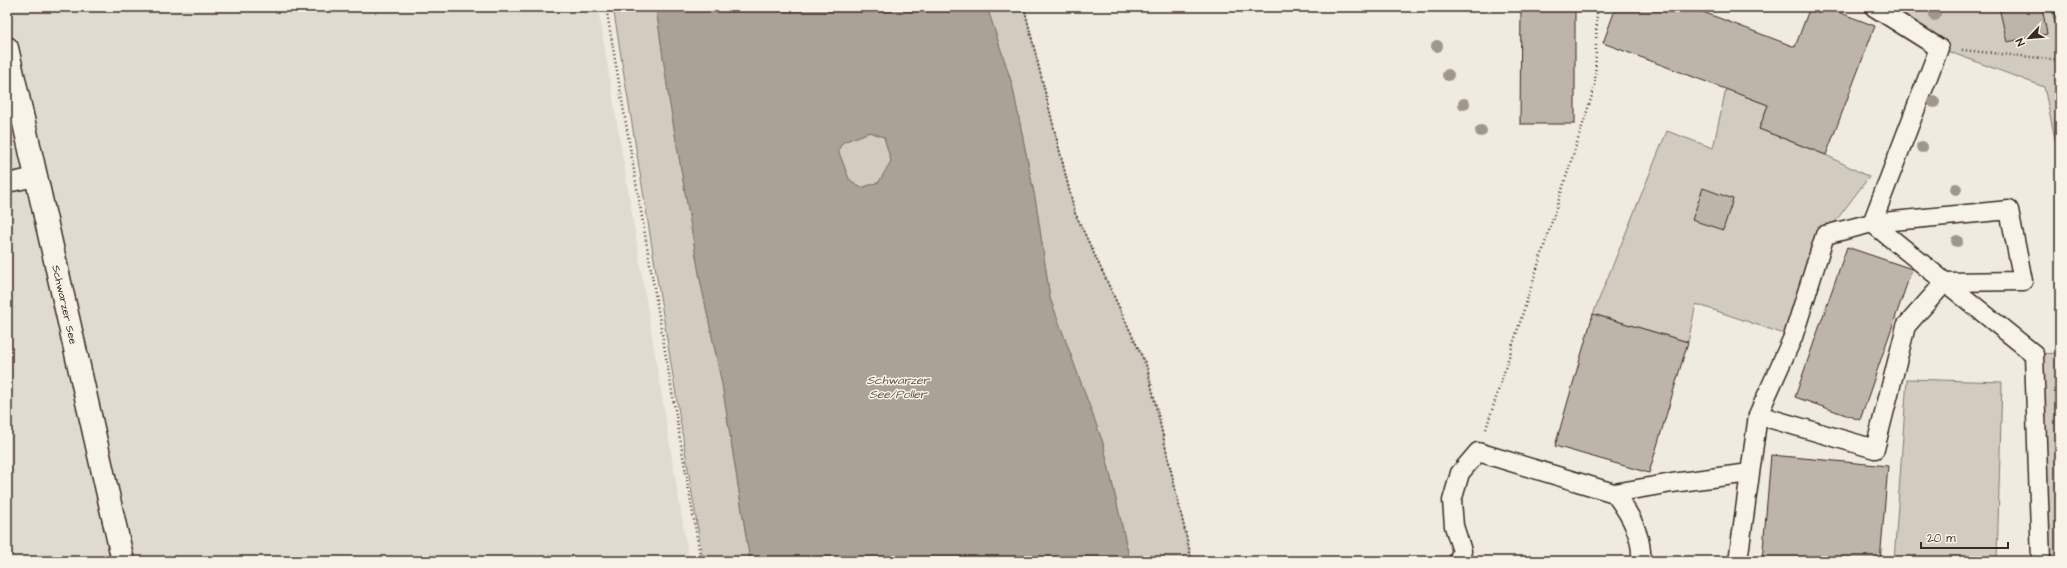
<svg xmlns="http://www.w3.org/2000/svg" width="2067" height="568" viewBox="0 0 2067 568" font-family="'Architects Daughter',sans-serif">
<rect width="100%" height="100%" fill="#efebe0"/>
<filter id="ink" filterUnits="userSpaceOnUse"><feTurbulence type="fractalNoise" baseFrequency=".025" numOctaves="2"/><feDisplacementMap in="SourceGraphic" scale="8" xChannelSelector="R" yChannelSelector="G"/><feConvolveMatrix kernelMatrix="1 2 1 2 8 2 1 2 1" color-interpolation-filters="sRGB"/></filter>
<g filter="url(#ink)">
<!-- built -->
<path fill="#e0dbd0" d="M7,7H598L689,561H7Z"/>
<!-- green -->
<path fill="#d1cbc0" stroke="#867a6f" d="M613,7H656L669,99L700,279L722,384L750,561H703Z
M987,7H1024L1075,213L1147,367L1192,561H1130L1103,443L1050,298L1036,203L1012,84Z
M1874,7H2060V162L2044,87L1939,48Z
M1726,89L1768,105L1759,129L1826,155L1869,177L1825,235L1793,337L1696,304L1688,342L1593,314L1667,131L1713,148Z
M870,132L884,137L891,161L879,182L861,188L849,179L838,150L843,142Z
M2060,353V561H2041L2034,354Z
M1907,379L2002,382L1997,561H1894Z"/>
<!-- water -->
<path fill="#aaa296" stroke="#7e7266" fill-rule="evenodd" d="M656,7H987L1012,84L1036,203L1050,298L1103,443L1130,561H750L722,384L700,279L669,99ZM870,132L884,137L891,161L879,182L861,188L849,179L838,150L843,142Z"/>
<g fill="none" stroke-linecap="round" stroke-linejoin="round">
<!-- stream -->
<path stroke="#7e7266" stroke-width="9" d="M2055,7L2060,27"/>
</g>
<!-- building -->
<path fill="#bdb5aa" stroke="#3b2a1e" d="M1521,7H1575V124H1520Z
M1616,7H1690L1795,47L1810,7H1825L1875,26L1826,155L1759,129L1768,105L1603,43Z
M1999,7H2042L2047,34L2007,42Z
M1703,188L1733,199L1723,230L1692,220Z
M1847,247L1912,269L1860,420L1795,397Z
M1593,314L1688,342L1649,473L1555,446Z
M1771,455L1888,466L1880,561H1762Z"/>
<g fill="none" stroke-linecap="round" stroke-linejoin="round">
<!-- lane casing -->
<g stroke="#3b2a1e" stroke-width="21">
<path id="lane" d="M7,183L36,177
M2009,210L2023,281L1945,282L1906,326L1875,449L1758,415L1793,337L1825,235L1872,223Z
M1872,223L2034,354L2041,561
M1872,223L1939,48L1874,7
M1614,493L1672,483L1750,473
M1458,561L1462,551L1454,526L1452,501L1460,473L1478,452L1614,493C1629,512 1643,536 1641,561
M1738,561L1758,415"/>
</g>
<!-- street casing -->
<g stroke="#3b2a1e" stroke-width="25">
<g id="street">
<path id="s1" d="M7,48L123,561"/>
</g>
</g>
<!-- path -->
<path stroke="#3b2a1e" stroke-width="2.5" stroke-dasharray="1 3" stroke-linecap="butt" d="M606,7L701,561
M1024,7L1075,213L1147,367L1192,561
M1962,50L2060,60
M1486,429L1595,86L1597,7"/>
<!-- lane -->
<use href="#lane" stroke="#f7f3e8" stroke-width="18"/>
<!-- street -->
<use href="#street" stroke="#f7f3e8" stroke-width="22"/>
</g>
<!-- trees -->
<g fill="#a0978b">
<circle cx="1935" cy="15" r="6"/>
<circle cx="1437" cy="46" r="6"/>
<circle cx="1448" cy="75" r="6"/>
<circle cx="1934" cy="102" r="6"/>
<circle cx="1464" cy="104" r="6"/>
<circle cx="1481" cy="131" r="6"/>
<circle cx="1922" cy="147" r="6"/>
<circle cx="1956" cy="189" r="6"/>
<circle cx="1957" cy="241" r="6"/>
</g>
</g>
<g text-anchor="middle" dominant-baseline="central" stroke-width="3" stroke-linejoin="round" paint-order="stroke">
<!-- street labels -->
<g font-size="11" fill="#3b2a1e" stroke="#f7f3e8">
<text stroke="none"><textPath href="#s1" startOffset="263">Schwarzer See</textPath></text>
</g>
<!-- water labels -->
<g font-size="12" font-style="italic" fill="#625448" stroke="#f7f3e8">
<text x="898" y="380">Schwarzer<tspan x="898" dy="14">See/Poller</tspan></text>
</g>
</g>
<!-- margin -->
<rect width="2067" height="568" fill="none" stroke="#f7f3e8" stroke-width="24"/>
<rect x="12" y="12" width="2043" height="544" fill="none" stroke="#3b2a1e" stroke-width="1.5" filter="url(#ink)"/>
<!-- north arrow -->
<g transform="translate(2029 38) rotate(244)" stroke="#f7f3e8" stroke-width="3" paint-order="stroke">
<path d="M0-3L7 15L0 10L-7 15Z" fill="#3b2a1e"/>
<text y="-6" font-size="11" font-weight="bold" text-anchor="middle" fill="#3b2a1e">N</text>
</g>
<!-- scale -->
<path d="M1921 542v6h87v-6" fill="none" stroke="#3b2a1e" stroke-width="2"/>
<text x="1927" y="542" font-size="12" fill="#3b2a1e" stroke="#f7f3e8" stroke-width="3" paint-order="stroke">20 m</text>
</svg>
